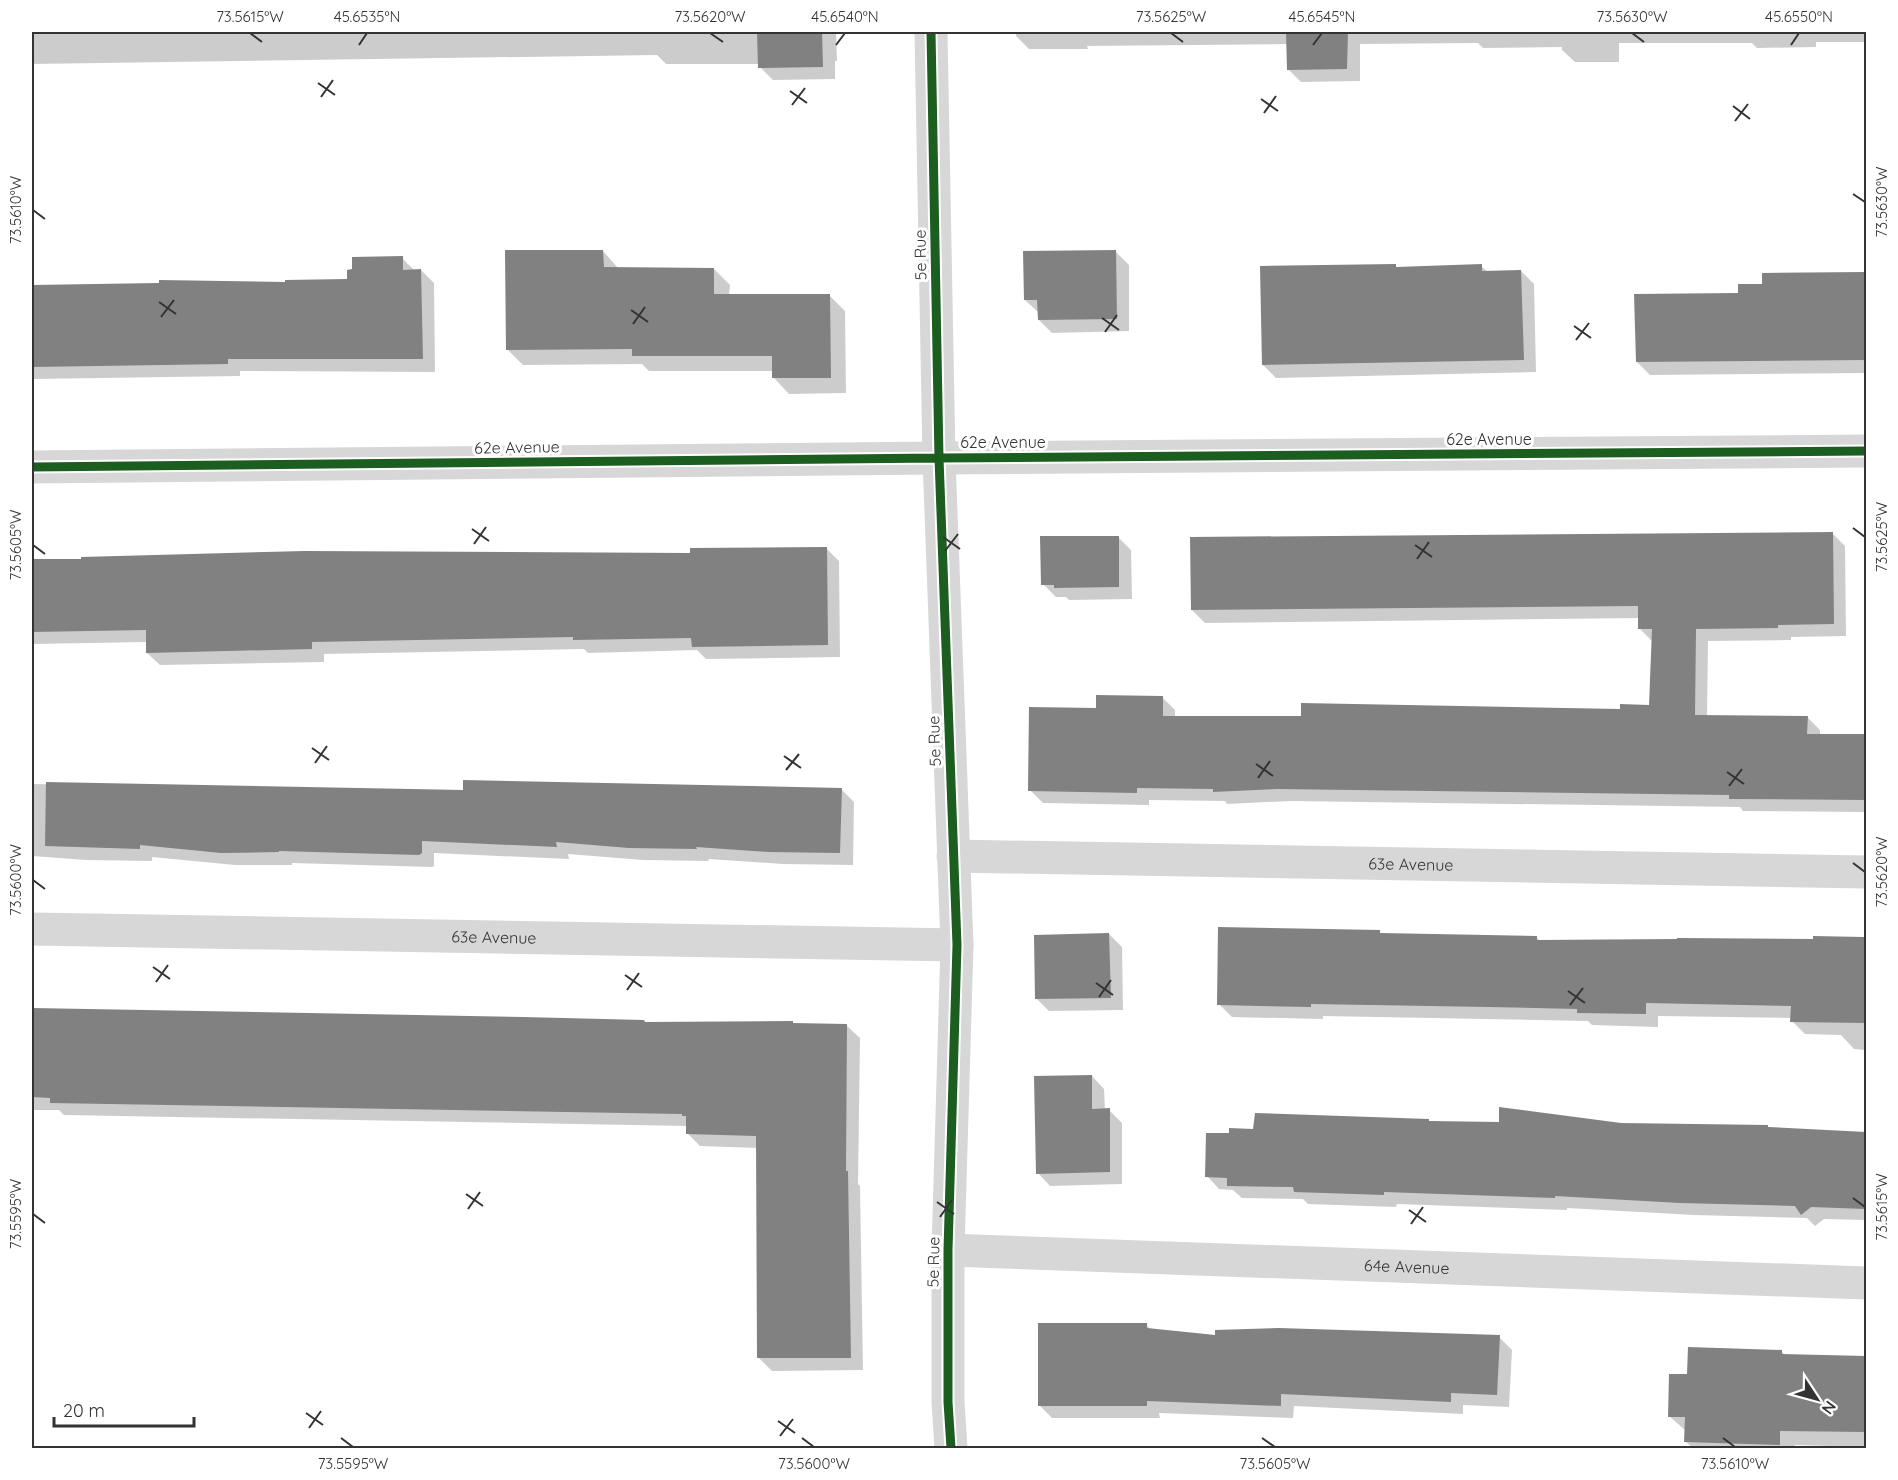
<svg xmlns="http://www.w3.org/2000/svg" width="1898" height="1480" viewBox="0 0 1898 1480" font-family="Quicksand,sans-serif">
<rect width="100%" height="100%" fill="#fff"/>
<!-- shadow -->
<path fill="#0003" d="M32,32H836L837,61H835V79L773,80L760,67V64H666L657,55L32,64Z
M1016,32H1866V42H1816V47L1757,48L1752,43H1619V62H1575L1562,50V47L1483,48L1478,43L1360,44V81L1301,82L1288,69V44L1087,46L1088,49H1029L1016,36Z
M603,251L618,268L714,269L730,285L729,295H829L845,311L846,393L789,394L774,378V371H649L642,364L523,365L507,349Z
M1116,252L1129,265V331L1052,333L1039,320L1038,312L1025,300Z
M402,258L415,271L421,270L434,283L435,372L240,371V376L32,379V286L287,284L349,280Z
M1395,266L1398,269L1481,266L1488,272L1521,271L1534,284L1536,372L1276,378L1263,365Z
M1866,273V373L1650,375L1637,362L1740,295L1764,285V275Z
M1832,533L1845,546L1846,636L1791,637V640L1708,641L1707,717H1807L1820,730V735L1866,736V812L1743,811L1740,807L1290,801L1227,804L1225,801L1149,800V805L1043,803L1030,790L1097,709L1162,697L1175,710V717L1302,718L1621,710L1651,706L1653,642L1640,629V618L1205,623L1192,610Z
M1118,537L1131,550L1132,599L1069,600L1066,597H1056L1043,584Z
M826,548L839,561L840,657L706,659L697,650L588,653L584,649L324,654V662L160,665L147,653V642L32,644V560L692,554Z
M32,784L464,792L841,789L854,802L853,865L783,864L708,859L709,861L643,860L568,854L569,859L434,853V866L432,867L292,863V865H235L152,857V861L86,860L32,856Z
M1379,932L1382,935L1537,938L1540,941H1814L1864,938L1866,941V1050L1854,1049L1841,1035L1805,1034L1792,1021V1018L1658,1016V1027L1592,1025L1588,1021L1323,1016V1019L1232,1017L1219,1004Z
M1109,934L1122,947L1123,1010L1049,1011L1036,998Z
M32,1010L646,1024L793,1023L795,1025L847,1026L860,1038L858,1184L860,1186L863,1370L772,1371L759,1358L758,1148L700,1146L687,1133V1126L64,1115L59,1110H32Z
M1092,1076L1104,1089L1105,1110H1109L1122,1123V1184L1050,1186L1038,1173Z
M1428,1120L1430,1122L1620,1124L1866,1133V1220L1824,1219L1815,1226L1807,1218L1694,1215L1567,1208V1210L1397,1204L1396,1207L1308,1204L1303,1199L1242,1198L1233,1190L1219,1189L1207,1176L1231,1135L1255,1130Z
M1146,1325L1152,1330L1217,1336L1499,1337L1512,1350L1509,1407L1463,1405V1414L1294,1406L1293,1418L1159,1413L1160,1418H1052L1039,1405Z
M1781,1351L1786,1356L1866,1358V1447L1795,1445L1794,1448H1693L1686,1442V1431L1669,1416L1688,1376Z"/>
<!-- building -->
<path fill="#818181" d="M757,32H822L823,67L758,68Z
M1286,32H1348L1347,69L1287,70Z
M505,250H603L604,267L714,268V294H830L831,378H772V356H632V349L506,350Z
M1116,250L1117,319L1038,320L1037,300H1024L1023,251Z
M403,256V270L421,269L423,359H228V364L32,367V285L159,283V280L285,282V280L347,279V270L352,269V257Z
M1396,264V267L1482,264V271L1521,270L1524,360L1262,365L1260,266Z
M1866,272V360L1636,362L1634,294L1738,293V284H1762V273Z
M1833,532L1834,624L1778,625V628L1696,629L1695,715L1808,716L1807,734H1866V800L1729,799V795L1277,789L1213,792V789L1137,788V793L1028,791L1029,707L1096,708V695L1163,696V716H1301V703L1620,709V704L1649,705L1652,629H1638V606L1191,610L1190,537Z
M1040,536H1119V587L1054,588V585H1041Z
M827,547L828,645L692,647L691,638L573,640V637L312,642V649L146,653V630L32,632V559H81V557L305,551L690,553V548Z
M463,780L842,788L840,853L769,852L696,847L697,849L629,848L556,842L557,847L422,841V853L419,855L279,851V852L221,853L140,845V849L45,846L46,782L463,790Z
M1218,927L1380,930V933L1537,936V940L1677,939V938L1813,939V936L1864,937L1865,940H1866V1023L1790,1022L1791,1006L1646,1003V1014L1577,1013V1009L1489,1007L1311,1004V1007L1217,1005Z
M1109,933L1111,998L1035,999L1034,935Z
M32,1008L523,1017L644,1020L645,1022L793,1021V1023L847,1024L846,1171H848L851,1358H757L756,1136L686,1134V1116H682V1114L50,1103V1098L32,1097Z
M1092,1075V1109L1110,1108V1172L1036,1174L1034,1076Z
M1499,1107L1621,1123L1768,1125V1127L1866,1132V1209L1811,1207L1801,1215L1795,1206L1680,1203L1555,1196V1198L1384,1192V1195L1294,1192L1293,1187L1227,1186V1178L1205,1177L1206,1133H1229V1128L1253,1129L1255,1113L1429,1119V1121L1499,1122Z
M1038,1323H1147V1328L1215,1335V1330L1279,1328L1500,1335L1497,1395L1451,1393V1402L1281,1394V1406L1147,1401V1406H1038Z
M1688,1347L1782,1350V1354L1866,1356V1432L1780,1431V1445L1684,1442L1685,1417H1668L1669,1374H1687Z"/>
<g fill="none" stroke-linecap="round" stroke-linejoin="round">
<!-- minor -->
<g stroke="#d7d7d7" stroke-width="33">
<path d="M931,32L939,458L957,945L948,1250V1402L951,1448"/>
<path d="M32,467L939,458L1866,451"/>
<path id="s1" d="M953,856L1866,872"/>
<path id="s2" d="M32,929L957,945"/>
<path id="s3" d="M948,1250L1866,1283"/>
</g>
<!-- cycleway casing -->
<g stroke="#fff" stroke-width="13">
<path id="cycleway" d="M931,32L939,458L957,945L948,1250V1402L951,1448
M32,467L939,458L1866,451"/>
</g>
<!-- cycleway -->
<use href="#cycleway" stroke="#1b5e20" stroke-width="9"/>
</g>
<!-- ticks -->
<path fill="none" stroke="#333" stroke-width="2" d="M250,33L262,42M710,33L723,42M1171,33L1183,42M1632,33L1644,42M359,45L367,33M836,45L845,33M1313,45L1322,33M1791,45L1799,33M318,83L335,95M790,91L807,103M321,97L333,80M1261,99L1278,111M792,105L805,88M1733,106L1750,119M1264,113L1276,96M1735,121L1748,104M1853,194L1865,202M33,210L45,219M159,302L176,314M631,310L648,322M161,317L174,300M1102,318L1119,330M633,324L645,307M1574,326L1591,338M1105,332L1117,315M1576,340L1589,323M1853,528L1865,537M472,529L489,541M943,537L960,549M474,544L486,527M33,545L45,554M1415,545L1432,557M945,551L958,534M1417,559L1429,542M312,748L329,760M784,756L801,768M315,763L327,746M1256,764L1273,776M786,770L799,754M1727,772L1744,784M1258,778L1270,761M1729,786L1742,769M1853,863L1865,872M33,880L45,889M153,967L170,979M625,975L642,987M156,982L168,965M1096,983L1113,995M627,990L639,973M1568,991L1585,1003M1099,997L1111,980M1570,1005L1583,988M466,1194L483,1206M1853,1198L1865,1207M937,1202L954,1214M468,1209L480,1192M1409,1210L1426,1222M33,1214L45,1223M940,1217L952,1200M1411,1224L1423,1207M306,1413L323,1425M778,1421L795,1433M309,1428L321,1411M780,1436L793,1419M341,1438L353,1447M802,1438L814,1447M1262,1438L1275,1447M1723,1438L1735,1447"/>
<g text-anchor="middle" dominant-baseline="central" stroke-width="6" stroke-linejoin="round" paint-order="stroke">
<!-- street labels -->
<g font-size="16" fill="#333" stroke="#fff">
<text transform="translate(920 255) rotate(-91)">5e Rue</text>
<text x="1489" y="439">62e Avenue</text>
<text x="1003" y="442">62e Avenue</text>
<text transform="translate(517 447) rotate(-1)">62e Avenue</text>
<text transform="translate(934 741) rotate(-92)">5e Rue</text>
<text stroke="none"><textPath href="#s1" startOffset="458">63e Avenue</textPath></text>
<text stroke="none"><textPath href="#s2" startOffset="462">63e Avenue</textPath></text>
<text transform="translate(933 1262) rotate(-89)">5e Rue</text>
<text stroke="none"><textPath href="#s3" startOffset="459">64e Avenue</textPath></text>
</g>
</g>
<!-- border -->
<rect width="1898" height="1480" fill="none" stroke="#ffffff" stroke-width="66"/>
<!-- north arrow -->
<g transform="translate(1817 1399) rotate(126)" stroke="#ffffff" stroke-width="4.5" paint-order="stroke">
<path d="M0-4.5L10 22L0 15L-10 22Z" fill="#333333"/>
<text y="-9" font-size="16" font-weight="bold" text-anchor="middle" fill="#333333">N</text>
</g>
<!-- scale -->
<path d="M54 1417v9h140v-9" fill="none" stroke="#333333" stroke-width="3"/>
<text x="63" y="1417" font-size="18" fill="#333333" stroke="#ffffff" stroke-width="4.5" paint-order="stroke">20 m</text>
<rect x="33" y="33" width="1832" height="1414" fill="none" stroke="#333" stroke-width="2"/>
<g font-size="15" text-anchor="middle" fill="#333">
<text x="250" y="22">73.5615°W</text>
<text x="367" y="22">45.6535°N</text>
<text x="710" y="22">73.5620°W</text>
<text x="845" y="22">45.6540°N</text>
<text x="1171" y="22">73.5625°W</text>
<text x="1322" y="22">45.6545°N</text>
<text x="1632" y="22">73.5630°W</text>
<text x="1799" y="22">45.6550°N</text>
<text transform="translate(1882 202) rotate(-90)" y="5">73.5630°W</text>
<text transform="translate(16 210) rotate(-90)" y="5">73.5610°W</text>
<text transform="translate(1882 537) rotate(-90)" y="5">73.5625°W</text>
<text transform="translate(16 545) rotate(-90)" y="5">73.5605°W</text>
<text transform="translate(1882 872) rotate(-90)" y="5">73.5620°W</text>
<text transform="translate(16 880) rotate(-90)" y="5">73.5600°W</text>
<text transform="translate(1882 1207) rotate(-90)" y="5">73.5615°W</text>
<text transform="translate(16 1214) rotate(-90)" y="5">73.5595°W</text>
<text x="353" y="1469">73.5595°W</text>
<text x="814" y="1469">73.5600°W</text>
<text x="1275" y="1469">73.5605°W</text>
<text x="1735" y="1469">73.5610°W</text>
</g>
</svg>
